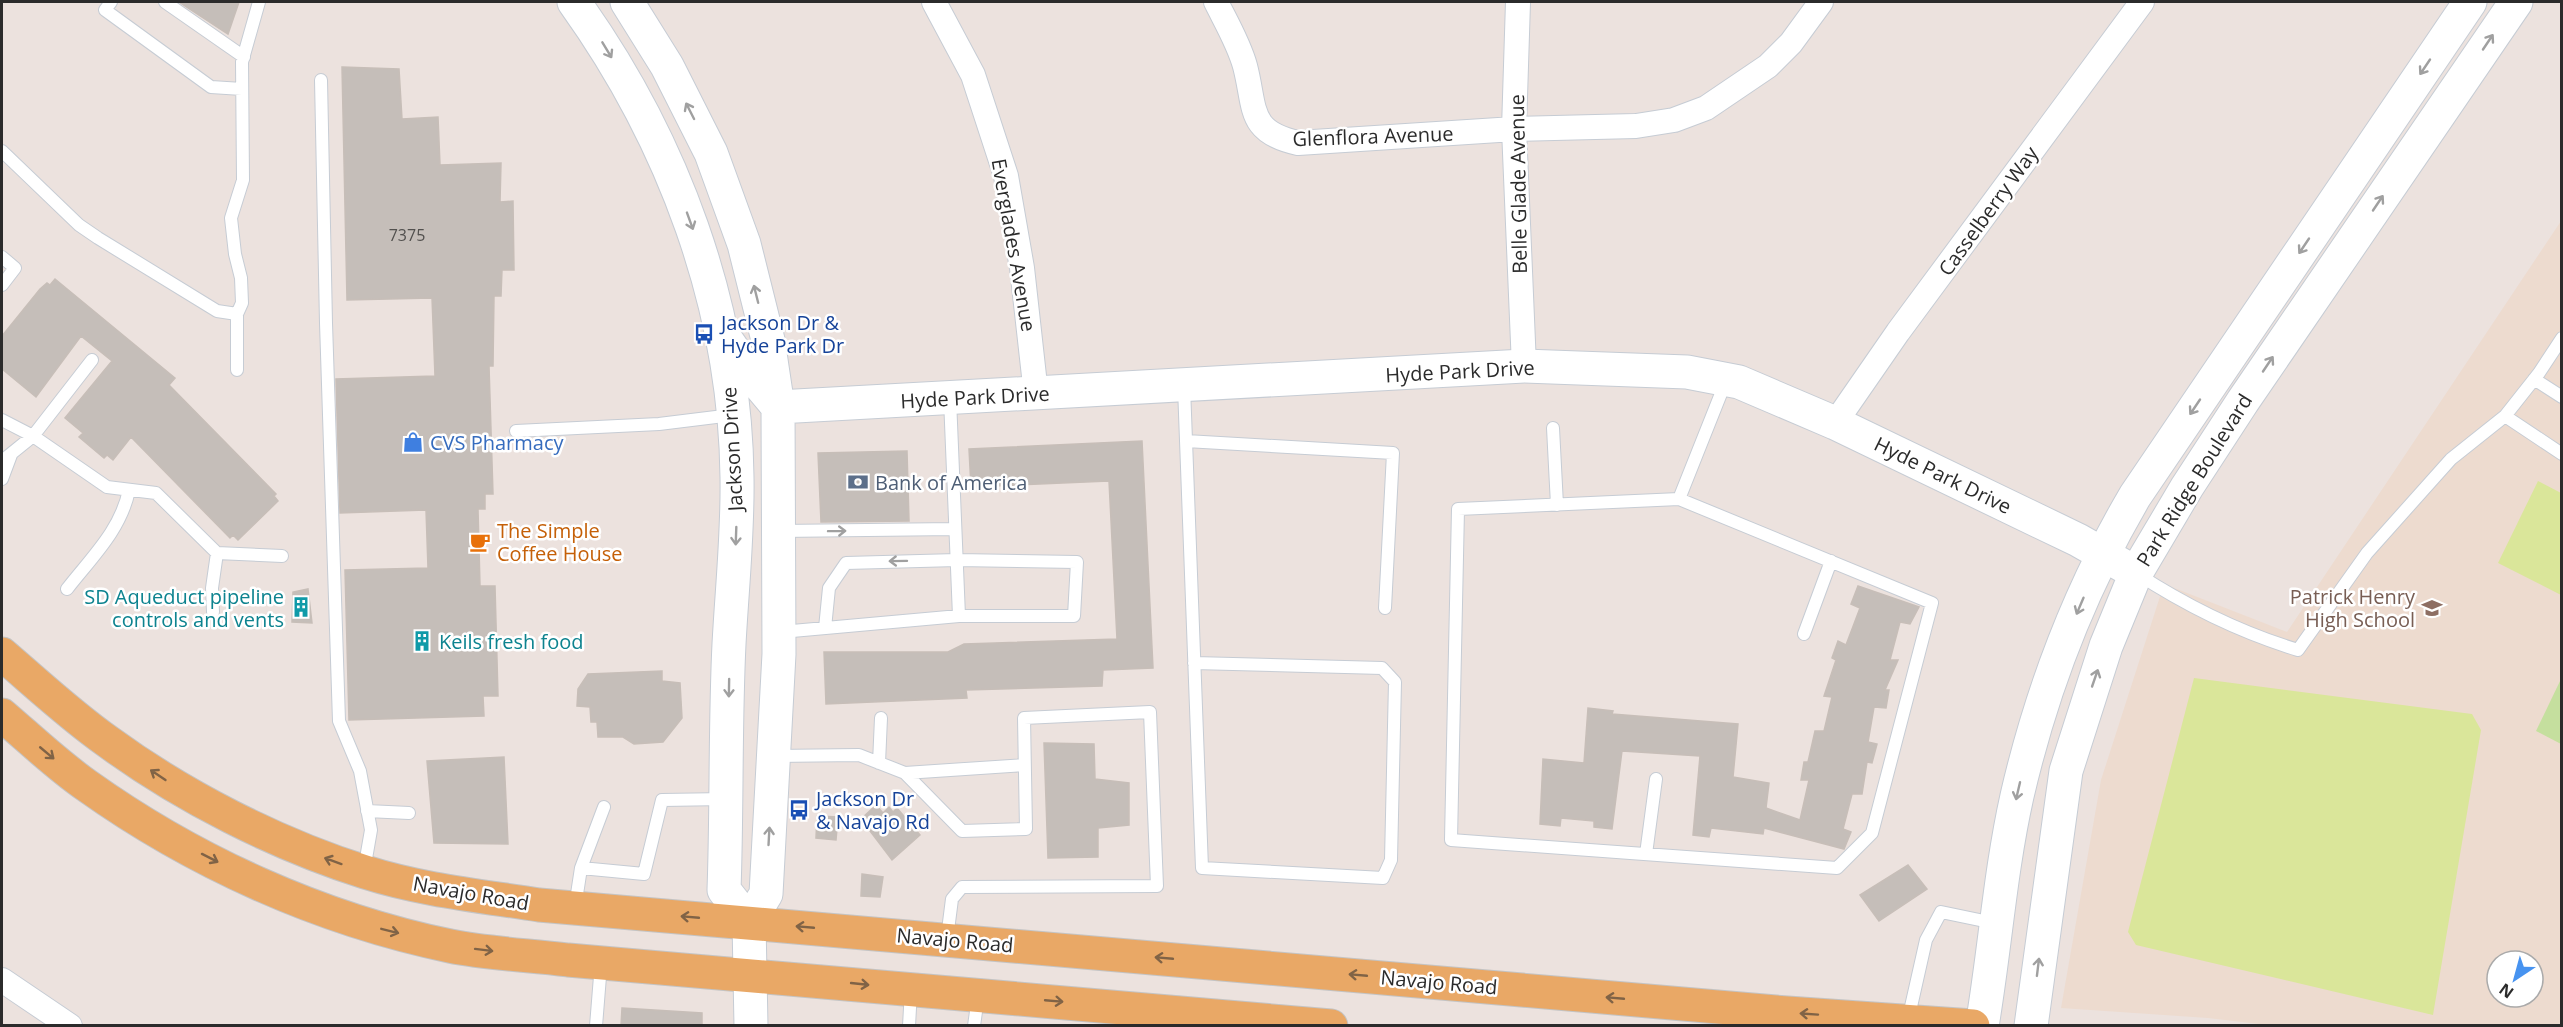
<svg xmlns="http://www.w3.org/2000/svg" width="2563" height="1027" viewBox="0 0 2563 1027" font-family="'Open Sans',sans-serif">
<rect width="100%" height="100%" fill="#ece2de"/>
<!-- education -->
<path fill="#eddbcf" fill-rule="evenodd" d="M2561,221V1025L2276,1026L2208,1018L2061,1008L2101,780L2164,584L2287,632ZM2497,961H2533V997H2497Z"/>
<!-- park -->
<path fill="#c5df9e" d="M2561,679V744L2536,731Z"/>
<!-- pitch -->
<path fill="#dae69a" d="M2538,481L2561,493V595L2498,563Z
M2194,678L2472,714L2481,730L2433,1015L2136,945L2128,932Z"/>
<!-- building -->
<path fill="#c5beb9" stroke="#c7beb8" stroke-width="1.5" d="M179,2H239L228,34Z
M342,67L399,69L402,119L438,117L440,165L501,163L500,202L513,201L514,270H502L501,296H494L493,366H489L493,494H485V509H478L480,586H495L498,696H483L484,716L349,720L345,570L428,568L426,510L340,513L336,379L435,376L432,298L347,300Z
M55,279L175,378L169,385L276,494L274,496L278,501L238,540L233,535L230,538L131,437L113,460L107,455L104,458L79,437L83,433L65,418L112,361L81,336L36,397L2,369V336L40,289L47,283L50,285Z
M1142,441L1153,668L1103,670L1102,686L966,690L967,698L826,704L824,652H948L964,644L1117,639L1109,481L971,487L969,449Z
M907,451L909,521L821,522L818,453Z
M1858,586L1919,607L1910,624L1900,622L1890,660H1898L1885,690H1889L1886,708L1874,707L1868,742L1877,744L1872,763L1867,762L1862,794H1852L1843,829L1851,832L1844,849L1764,828L1763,834L1711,828L1709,837L1693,835L1700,756L1622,751L1612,829L1594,827V821L1561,818L1560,826L1540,824L1543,759L1584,763L1588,708L1613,711L1612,714L1738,724L1733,777L1769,783L1766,808L1800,820L1809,780H1801L1804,762H1808L1815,731H1824L1832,697L1824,696L1836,660L1832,658L1838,641L1846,645L1860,608L1851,604Z
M308,589L312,623L292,622L293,592Z
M662,671V681L680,683L682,718L663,742L634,744L623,737H598L597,722H591L590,707L577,706L578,689L588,674Z
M1044,743L1094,744L1095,779L1129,783V825L1098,828V857L1048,858Z
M504,757L508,844L434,843L427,761Z
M876,805L883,813L889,807L893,812L897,808L920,835L892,860L861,819Z
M817,816L838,817L836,840L816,838Z
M1908,865L1927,889L1879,921L1860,895Z
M862,874L883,877L880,897L861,896Z
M622,1008L702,1013V1026H621Z"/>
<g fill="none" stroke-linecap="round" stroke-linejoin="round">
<!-- lane casing -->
<g stroke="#c6ccd4" stroke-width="14">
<path id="lane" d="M111,2L105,10L211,87L242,89
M165,2L244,57
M321,80L326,323L339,721L360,771L371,830L364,870
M2,151L79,225L98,238L217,311L237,314
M2,257L15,268L2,285
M2562,338L2539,373L2505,416L2562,454
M237,370V314L242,303L241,278L235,254L231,218L243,180L242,62L259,2
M2534,379L2562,397
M1184,387L1202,868L1383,878L1391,860L1395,682L1382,668L1194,663
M2,420L33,436L92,360
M1553,428L1557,505
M516,431L659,424L732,415
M1186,441L1393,453L1385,608
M2,461L33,436L107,487L156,493L217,553L282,556
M2,479L11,455
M1679,499L1932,603L1872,833L1837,868L1451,840L1458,509L1679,499L1726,381
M779,531L955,529
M2136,573C2185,605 2242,633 2298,650L2367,553L2451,459L2505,416
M67,589C91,558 121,530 129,490
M213,612L212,588L217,553
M825,628L829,588L846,563L957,560L1077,562L1074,616H959L950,399
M781,632L959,616
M1804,634L1831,561
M774,756L859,755L905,773L962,831L1026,829L1024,718L1150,712L1157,886L962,887L952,899L947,938
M879,763L881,718
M905,773L1024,765
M367,811L409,813
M1646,854L1656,779
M581,868L604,807
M575,907L581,868L644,874L662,800L726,799
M1908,1020L1926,940L1941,912L1994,923
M596,1026L601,964
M909,1026L911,990
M974,1026L978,997"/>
</g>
<!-- street casing -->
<g stroke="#c6ccd4" stroke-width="26">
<path id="street" d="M934,2L973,75L1006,176L1022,268L1036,394
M1216,2C1226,22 1239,44 1245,66C1256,108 1247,132 1298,143L1514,129L1636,126L1674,120L1706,108L1768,66L1791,43L1821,2
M1518,2L1514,129L1524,366
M1835,423L1898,332L2142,2
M2,980L70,1026"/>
</g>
<!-- secondary casing -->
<g stroke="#c6ccd4" stroke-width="35">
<path id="secondary" d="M574,2C673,140 735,306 737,477C738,533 732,588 729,644C725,726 727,808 724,890L749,922
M627,2L667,66L711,153L744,244L768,340L778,407L779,654L766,894L749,922L751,1026
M721,332L747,370L778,407L1524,366L1687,372L1739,382L1835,423L2078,540L2136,573
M1982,1026C1995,949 2000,872 2017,796C2041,692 2081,588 2135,496L2470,2
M2031,1026L2066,771L2106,646L2136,573L2187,487L2243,401L2516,2"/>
</g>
<!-- primary casing -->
<g stroke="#c4c4c4" stroke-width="35">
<path id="primary" d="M2,654C36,683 70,715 107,741C182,796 276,844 365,872C421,890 481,896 539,905L1787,1013L1973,1026
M2,715C29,738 56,764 86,785C194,862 320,919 450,946C489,954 529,955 568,960L1331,1026"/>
</g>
<!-- lane -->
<use href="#lane" stroke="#fff" stroke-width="12"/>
<!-- street -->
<use href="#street" stroke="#fff" stroke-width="24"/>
<!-- secondary -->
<use href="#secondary" stroke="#fff" stroke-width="33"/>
<!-- primary -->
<use href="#primary" stroke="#e9a866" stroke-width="33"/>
</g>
<!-- one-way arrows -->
<defs><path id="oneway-shaft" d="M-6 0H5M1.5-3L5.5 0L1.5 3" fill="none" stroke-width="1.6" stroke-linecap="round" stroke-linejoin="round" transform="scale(1.5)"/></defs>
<g stroke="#a0a0a0">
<use href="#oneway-shaft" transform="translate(2488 42) rotate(-56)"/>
<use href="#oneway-shaft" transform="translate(607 50) rotate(59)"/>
<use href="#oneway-shaft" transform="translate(2425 67) rotate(124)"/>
<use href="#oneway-shaft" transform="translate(690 111) rotate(-117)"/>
<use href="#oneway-shaft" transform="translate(2378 203) rotate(-56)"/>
<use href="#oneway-shaft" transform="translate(690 221) rotate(70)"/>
<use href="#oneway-shaft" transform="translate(2304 246) rotate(124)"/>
<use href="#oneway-shaft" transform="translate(756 294) rotate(-104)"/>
<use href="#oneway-shaft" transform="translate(2268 364) rotate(-56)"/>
<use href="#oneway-shaft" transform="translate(2195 407) rotate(124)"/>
<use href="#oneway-shaft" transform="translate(837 531) rotate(-1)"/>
<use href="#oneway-shaft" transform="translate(736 536) rotate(92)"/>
<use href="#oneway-shaft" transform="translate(898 561) rotate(179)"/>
<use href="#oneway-shaft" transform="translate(2080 606) rotate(113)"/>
<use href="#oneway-shaft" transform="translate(2095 678) rotate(-71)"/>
<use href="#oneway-shaft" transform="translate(729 688) rotate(91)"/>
<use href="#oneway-shaft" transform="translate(2018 791) rotate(103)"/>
<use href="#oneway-shaft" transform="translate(769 836) rotate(-87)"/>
<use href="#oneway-shaft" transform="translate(2038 967) rotate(-83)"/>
</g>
<g stroke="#806346">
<use href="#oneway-shaft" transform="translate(47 753) rotate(40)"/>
<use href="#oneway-shaft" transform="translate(158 775) rotate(-146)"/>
<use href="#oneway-shaft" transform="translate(210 858) rotate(27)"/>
<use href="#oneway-shaft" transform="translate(333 861) rotate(-160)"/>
<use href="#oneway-shaft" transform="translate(690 917) rotate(-175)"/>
<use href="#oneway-shaft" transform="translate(805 927) rotate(-175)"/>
<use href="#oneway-shaft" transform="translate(390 931) rotate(14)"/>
<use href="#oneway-shaft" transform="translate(484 950) rotate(7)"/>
<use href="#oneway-shaft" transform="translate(1164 958) rotate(-175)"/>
<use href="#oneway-shaft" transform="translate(1358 975) rotate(-175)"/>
<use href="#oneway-shaft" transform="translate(860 984) rotate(6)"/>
<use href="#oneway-shaft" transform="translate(1615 998) rotate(-175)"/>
<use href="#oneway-shaft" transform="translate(1054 1001) rotate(5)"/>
<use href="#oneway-shaft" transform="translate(1809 1014) rotate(-176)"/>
</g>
<!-- icons -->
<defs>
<g id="bus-bare" transform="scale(1.62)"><path d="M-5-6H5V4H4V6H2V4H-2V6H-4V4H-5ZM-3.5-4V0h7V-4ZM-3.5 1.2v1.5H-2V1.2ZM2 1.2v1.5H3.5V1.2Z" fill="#1a4fb4" stroke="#fff" stroke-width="2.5" paint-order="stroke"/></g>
<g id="shop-bare" transform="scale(1.62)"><path d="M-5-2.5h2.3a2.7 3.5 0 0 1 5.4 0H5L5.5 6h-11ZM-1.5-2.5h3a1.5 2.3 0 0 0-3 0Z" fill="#3f7fe0" stroke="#fff" stroke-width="2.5" paint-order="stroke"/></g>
<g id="bank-bare" transform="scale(1.62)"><path d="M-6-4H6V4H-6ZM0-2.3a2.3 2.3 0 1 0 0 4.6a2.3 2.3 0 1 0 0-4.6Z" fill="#5c6f8a" stroke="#fff" stroke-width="2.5" paint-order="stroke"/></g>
<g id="cafe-bare" transform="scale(1.62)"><path d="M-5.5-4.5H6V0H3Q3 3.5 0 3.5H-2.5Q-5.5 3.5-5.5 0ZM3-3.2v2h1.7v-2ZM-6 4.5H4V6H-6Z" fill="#e8710a" stroke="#fff" stroke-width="2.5" paint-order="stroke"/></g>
<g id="building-bare" transform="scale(1.62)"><path d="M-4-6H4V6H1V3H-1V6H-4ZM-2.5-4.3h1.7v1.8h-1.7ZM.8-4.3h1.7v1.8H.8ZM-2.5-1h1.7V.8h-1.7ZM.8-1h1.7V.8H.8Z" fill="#0f9aa8" stroke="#fff" stroke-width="2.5" paint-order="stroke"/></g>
<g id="school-bare" transform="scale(1.62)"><path d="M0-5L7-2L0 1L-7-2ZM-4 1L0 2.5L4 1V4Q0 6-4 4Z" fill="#8d6e63" stroke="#fff" stroke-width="2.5" paint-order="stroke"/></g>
</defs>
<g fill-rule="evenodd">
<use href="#bus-bare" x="704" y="334"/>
<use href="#shop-bare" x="413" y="442"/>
<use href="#bank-bare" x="858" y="482"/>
<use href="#cafe-bare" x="480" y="542"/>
<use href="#building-bare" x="301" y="607"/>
<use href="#school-bare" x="2432" y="608"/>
<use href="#building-bare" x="422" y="641"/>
<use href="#bus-bare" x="799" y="810"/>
</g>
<g text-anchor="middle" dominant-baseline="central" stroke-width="5" stroke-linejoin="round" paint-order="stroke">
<!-- number labels -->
<g font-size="16" fill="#52504e">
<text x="407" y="235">7375</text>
</g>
<!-- street labels -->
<g font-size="20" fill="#2b2b2b" stroke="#fff">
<text transform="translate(1373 136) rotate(-2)">Glenflora Avenue</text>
<text transform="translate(1518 184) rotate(-91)">Belle Glade Avenue</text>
<text transform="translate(1988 211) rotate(-54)">Casselberry Way</text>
<text transform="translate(1014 245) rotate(80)">Everglades Avenue</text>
<text transform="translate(1460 371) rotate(-3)">Hyde Park Drive</text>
<text transform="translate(975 397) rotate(-3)">Hyde Park Drive</text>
<text transform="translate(732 449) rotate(-93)">Jackson Drive</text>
<text transform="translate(1943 475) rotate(26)">Hyde Park Drive</text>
<text transform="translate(2194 480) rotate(-58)">Park Ridge Boulevard</text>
<text transform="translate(471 893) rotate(10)">Navajo Road</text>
<text transform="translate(955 940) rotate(5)">Navajo Road</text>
<text transform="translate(1439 982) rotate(5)">Navajo Road</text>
</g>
<!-- transit labels -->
<g font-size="20" fill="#164399" stroke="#fff" text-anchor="start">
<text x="721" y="322">Jackson Dr &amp;<tspan x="721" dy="23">Hyde Park Dr</tspan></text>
<text x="816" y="798">Jackson Dr<tspan x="816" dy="23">&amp; Navajo Rd</tspan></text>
</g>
<!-- shop labels -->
<g font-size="20" fill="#366cbe" stroke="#fff" text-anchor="start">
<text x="430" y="442">CVS Pharmacy</text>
</g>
<!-- service labels -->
<g font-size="20" fill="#4e5e75" stroke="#fff" text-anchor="start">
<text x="875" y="482">Bank of America</text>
</g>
<!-- food labels -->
<g font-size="20" fill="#c56008" stroke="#fff" text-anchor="start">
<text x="497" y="530">The Simple<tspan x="497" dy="23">Coffee House</tspan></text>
</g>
<!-- culture labels -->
<g font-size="20" fill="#0d838f" stroke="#fff" text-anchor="end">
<text x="284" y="596">SD Aqueduct pipeline<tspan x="284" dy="23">controls and vents</tspan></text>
<text x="439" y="641" text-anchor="start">Keils fresh food</text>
</g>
<!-- education labels -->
<g font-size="20" fill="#785e54" stroke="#fff" text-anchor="end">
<text x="2415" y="596">Patrick Henry<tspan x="2415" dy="23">High School</tspan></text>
</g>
</g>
<!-- border -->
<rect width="2563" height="1027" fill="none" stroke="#2b2b2b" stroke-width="6"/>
<!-- north arrow -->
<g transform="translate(2515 979) rotate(216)"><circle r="28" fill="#ffffff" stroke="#aaaaaa" stroke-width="1.5"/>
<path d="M0-4.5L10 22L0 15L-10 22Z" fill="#4793f0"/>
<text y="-9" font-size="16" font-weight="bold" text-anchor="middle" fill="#2b2b2b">N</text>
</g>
</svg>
